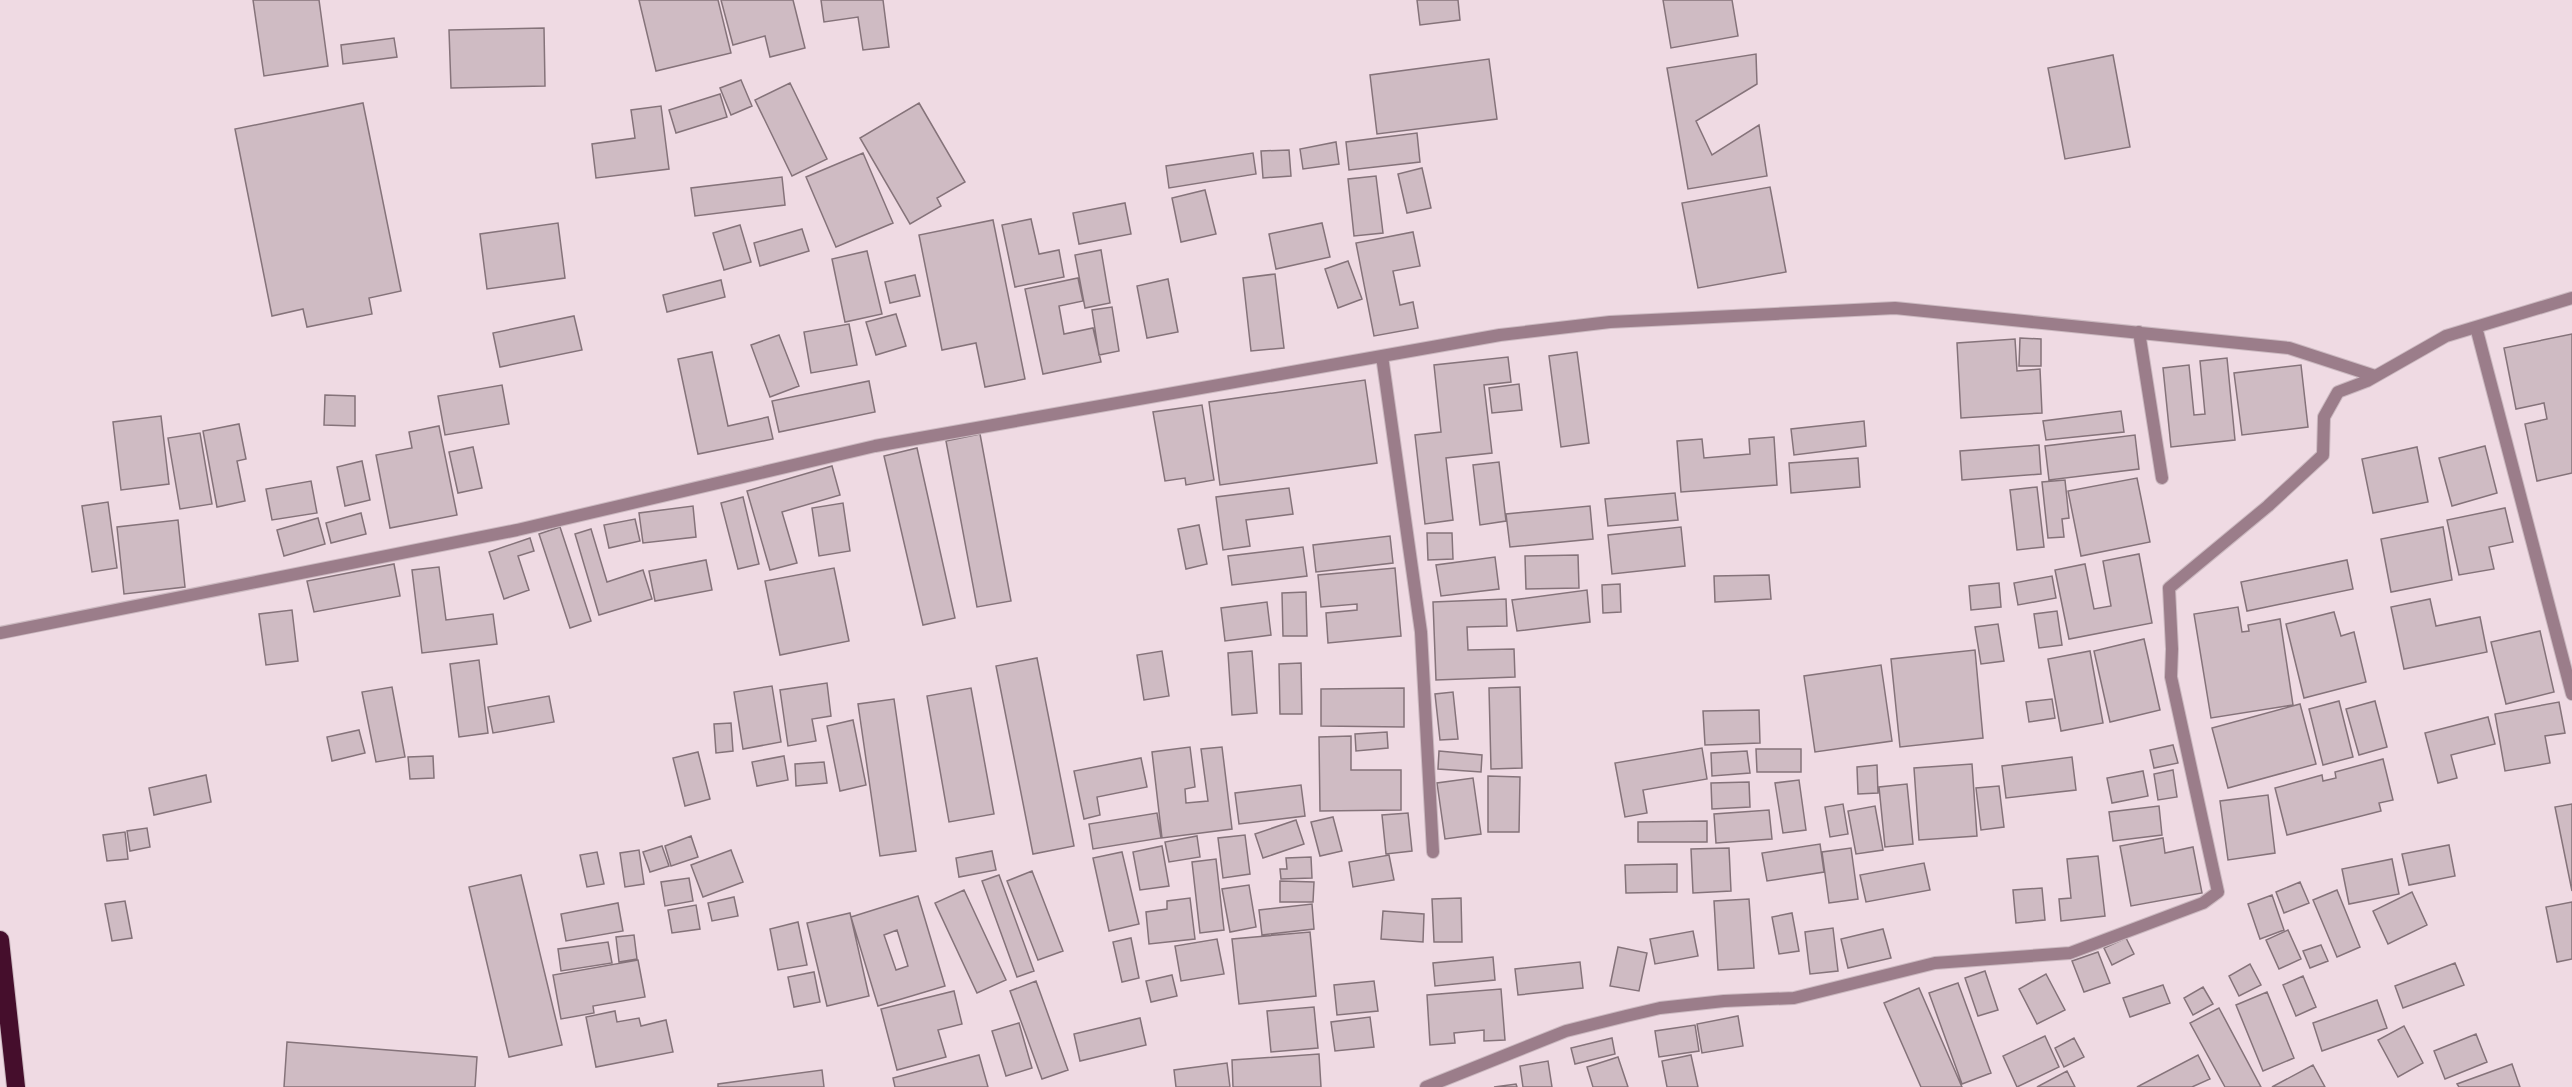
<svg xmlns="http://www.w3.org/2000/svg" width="2572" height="1087" viewBox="0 0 2572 1087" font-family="'Titillium Web',sans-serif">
<rect width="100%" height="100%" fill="#efdae3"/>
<!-- building -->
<path fill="#cfbbc3" stroke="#85737a" stroke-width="1.5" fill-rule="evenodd" d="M253,0H319L328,66L264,76Z
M639,0H718L731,53L656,71Z
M721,0H793L805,48L770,57L765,36L733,45Z
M821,0H883L889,47L863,50L858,17L824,22Z
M1417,0H1458L1460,20L1420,25Z
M1663,0H1732L1738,36L1671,48Z
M544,28L545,86L451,88L449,30Z
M394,38L397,57L343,64L341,45Z
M1756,54L1757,84L1696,121L1712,155L1759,125L1767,176L1688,189L1667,68Z
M2113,55L2130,147L2065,159L2048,68Z
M1489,59L1497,119L1377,134L1370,75Z
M741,80L752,106L731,115L720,88Z
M790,83L827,159L792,176L755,100Z
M720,94L727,117L676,133L669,110Z
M363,103L401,291L369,298L372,314L307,327L303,309L272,316L235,129Z
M919,103L965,182L937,198L941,206L910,224L860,138Z
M661,106L669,169L596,178L592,144L635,138L631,110Z
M1417,133L1420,162L1349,170L1346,142Z
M1336,142L1339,164L1303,169L1300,149Z
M1289,150L1291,176L1263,178L1261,151Z
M863,153L893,223L836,247L806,177Z
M1253,153L1256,174L1169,188L1166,166Z
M1422,168L1431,208L1407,213L1398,174Z
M1376,176L1383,233L1354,236L1348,179Z
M782,177L785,205L695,216L691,188Z
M1770,187L1786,272L1698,288L1682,203Z
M1205,190L1216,234L1181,242L1172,198Z
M1125,203L1131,234L1079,244L1073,213Z
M1031,219L1039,254L1059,250L1064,277L1015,287L1002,225Z
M993,220L1025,379L985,387L976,343L942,350L919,235Z
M558,223L565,278L487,289L480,234Z
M1322,223L1330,257L1276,269L1269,234Z
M740,225L751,262L724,270L713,233Z
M802,229L809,251L760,266L754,243Z
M1413,232L1420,266L1393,271L1400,305L1413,302L1418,328L1374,336L1356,243Z
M1101,250L1110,303L1085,308L1075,255Z
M867,251L882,314L845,322L832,259Z
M1348,261L1362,299L1338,308L1325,269Z
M1275,274L1284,348L1251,351L1243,278Z
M915,275L920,296L890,303L885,282Z
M1078,278L1083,301L1059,306L1064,334L1093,328L1101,362L1043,374L1025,289Z
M1168,279L1178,332L1147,338L1137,286Z
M721,280L725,297L667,312L663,295Z
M1112,307L1119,351L1099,355L1092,310Z
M896,314L906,346L876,355L866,322Z
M574,316L582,350L500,367L493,333Z
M849,324L857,365L811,373L804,332Z
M2572,334V473L2537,481L2525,424L2547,419L2544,403L2516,409L2504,348Z
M779,335L799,386L770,397L751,345Z
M2020,338L2041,339V366H2019Z
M2015,339L2017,371L2040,369L2042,413L1961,418L1957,343Z
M712,352L728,426L768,417L773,439L698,454L678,359Z
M1577,352L1589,443L1561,447L1549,356Z
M1508,357L1511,382L1484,385L1492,453L1446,458L1453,520L1425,524L1415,435L1441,432L1434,365Z
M2227,358L2235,440L2171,447L2163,368L2189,365L2194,415L2205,414L2200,361Z
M2301,365L2308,427L2242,435L2234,373Z
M1365,380L1377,463L1220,485L1209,402Z
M869,381L875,412L779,432L772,401Z
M1519,384L1522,410L1492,413L1489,388Z
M502,385L509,424L445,435L438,396Z
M325,395L355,396V426L324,425Z
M1202,405L1214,480L1186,485L1185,478L1165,481L1153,412Z
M2121,411L2124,432L2046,440L2043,421Z
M161,416L169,484L121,490L113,422Z
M1864,421L1866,446L1794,455L1791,429Z
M239,424L246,459L237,461L245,501L217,507L203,431Z
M439,426L457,515L390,528L376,455L412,448L409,432Z
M200,433L212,504L180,509L168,438Z
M980,434L1011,601L977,607L946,441Z
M2135,435L2139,469L2049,480L2045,446Z
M1774,437L1777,485L1681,492L1677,441L1702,439L1704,458L1750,454L1749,439Z
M2039,445L2041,474L1962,480L1960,451Z
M2485,446L2497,493L2452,506L2439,458Z
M473,447L482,488L458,493L449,452Z
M2417,447L2428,502L2373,513L2362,459Z
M917,448L955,618L923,625L884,456Z
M1858,458L1860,487L1791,493L1789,463Z
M362,461L370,500L345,506L337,467Z
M1499,462L1506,521L1480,525L1473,465Z
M832,466L840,495L782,512L797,563L770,570L747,491Z
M2137,478L2150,542L2081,556L2068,491Z
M2065,480L2069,518L2062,519L2064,537L2048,538L2042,482Z
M311,481L317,513L272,520L266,489Z
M2037,487L2044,547L2017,550L2010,490Z
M1289,488L1293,514L1246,520L1250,546L1223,550L1216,497Z
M1675,493L1678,520L1608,526L1605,499Z
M743,497L759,564L738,569L721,503Z
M108,502L117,568L92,572L82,506Z
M843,503L850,551L819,556L812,508Z
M693,506L696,537L643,543L639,513Z
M1590,506L1593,539L1510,547L1506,514Z
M2505,508L2513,542L2489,547L2494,569L2459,575L2447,520Z
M361,513L366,534L331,543L326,523Z
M318,518L325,544L284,556L277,530Z
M635,519L640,541L609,548L604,525Z
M178,520L185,587L124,594L117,527Z
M1199,525L1207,564L1186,569L1178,529Z
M560,527L591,621L570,628L539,534Z
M1681,527L1685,566L1612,574L1608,535Z
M2443,527L2452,580L2391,592L2381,539Z
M591,529L607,582L643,570L652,599L599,615L575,534Z
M1427,533H1452L1453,559L1428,560Z
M1390,536L1393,563L1316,572L1313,545Z
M530,538L534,551L518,556L529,590L504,599L489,552Z
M1303,547L1307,576L1232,585L1228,556Z
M2139,554L2152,623L2069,639L2055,570L2085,564L2094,609L2111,606L2103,561Z
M1578,555L1579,588L1526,589L1525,556Z
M1495,557L1499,589L1441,596L1436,565Z
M706,560L712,590L655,601L649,571Z
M2347,560L2353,589L2247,611L2241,582Z
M394,564L400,596L314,612L307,581Z
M439,567L446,620L493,614L497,644L422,653L412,570Z
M834,568L849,641L780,655L765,581Z
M1395,568L1401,636L1328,643L1326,613L1357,610V604L1321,607L1318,575Z
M1769,575L1771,599L1715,602L1714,576Z
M2052,576L2056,598L2018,605L2014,583Z
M1999,583L2001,607L1971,610L1969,586Z
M1620,584L1621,612L1603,613L1602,585Z
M1587,590L1590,622L1517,631L1512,600Z
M1306,592L1307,636H1283L1282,593Z
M1506,599L1507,626L1467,627L1468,650L1514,649L1515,677L1436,680L1433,602Z
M2430,599L2436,626L2480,617L2487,652L2404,669L2391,607Z
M1267,602L1271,635L1225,641L1221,608Z
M2238,607L2242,632L2249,631L2248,625L2280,619L2293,705L2211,718L2194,614Z
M292,610L298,661L266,665L259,614Z
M2057,611L2062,645L2039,648L2034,614Z
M2334,612L2341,636L2354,632L2366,682L2304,698L2286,624Z
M1998,624L2004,661L1981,664L1975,627Z
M2540,631L2554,692L2506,704L2491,642Z
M2144,639L2160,710L2110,722L2094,651Z
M1975,650L1983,738L1900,747L1891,659Z
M1162,651L1169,696L1144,700L1137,655Z
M1252,651L1257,713L1232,715L1228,653Z
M2090,651L2103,723L2061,731L2048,659Z
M1037,658L1074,846L1033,854L996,666Z
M479,660L488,733L459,737L450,664Z
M1301,663L1302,714H1280L1279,664Z
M1881,665L1892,741L1815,752L1804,676Z
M827,683L831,716L812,719L816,741L788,746L780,690Z
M772,686L781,742L743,749L734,692Z
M392,687L405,757L376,762L362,692Z
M1520,687L1522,768L1491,769L1489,688Z
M971,688L994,814L949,822L927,696Z
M1404,688V727L1321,726V689Z
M1453,692L1458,739L1440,740L1435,694Z
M549,696L554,722L493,733L488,707Z
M894,699L916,851L880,856L858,704Z
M2052,699L2055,718L2029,722L2026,702Z
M2339,701L2353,757L2323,765L2309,709Z
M2375,701L2387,747L2359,755L2346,709Z
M2559,702L2565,733L2545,736L2550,763L2505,771L2495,714Z
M2300,704L2316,764L2228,788L2212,728Z
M1759,710L1760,743L1705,745L1703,711Z
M2488,717L2495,744L2451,755L2457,778L2438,783L2425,733Z
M853,720L866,785L840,791L827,726Z
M731,723L733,751L716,753L714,724Z
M359,730L365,753L332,761L327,737Z
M1387,732L1388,748L1356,751L1355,734Z
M1351,736V770H1401V810L1320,811L1319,737Z
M2173,745L2178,763L2154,768L2150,750Z
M1190,747L1195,787L1185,789L1186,803L1208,801L1201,749L1222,747L1232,829L1162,838L1152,752Z
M1702,748L1707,779L1643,790L1647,813L1625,817L1615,763Z
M1756,749H1801V772H1757Z
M1439,751L1482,755L1481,772L1438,769Z
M1747,751L1750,773L1712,776L1711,753Z
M698,752L710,799L685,806L673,758Z
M433,756L434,778L410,779L408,757Z
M784,756L788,780L757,786L752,762Z
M2072,757L2076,790L2006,798L2002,766Z
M1141,758L1147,787L1097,797L1100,815L1084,819L1074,771Z
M2383,759L2393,800L2379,803L2381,811L2287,835L2275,788L2322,775L2323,781L2336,778L2335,772Z
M824,762L827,783L796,786L795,764Z
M1972,764L1977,836L1919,840L1914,768Z
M1877,765L1878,793L1858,794L1857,767Z
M2173,770L2177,797L2158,800L2154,774Z
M2143,771L2148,796L2112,803L2107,778Z
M206,775L211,802L154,815L149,788Z
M1488,776L1520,777L1519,832H1488Z
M1473,778L1481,834L1445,839L1437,783Z
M1799,780L1806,830L1783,833L1775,783Z
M1749,782L1750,807L1712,809L1711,783Z
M1907,784L1913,844L1885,847L1879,787Z
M1301,785L1305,816L1239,824L1235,793Z
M1999,786L2004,827L1981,830L1976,788Z
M2268,795L2275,853L2228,860L2220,801Z
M1843,804L1848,834L1830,837L1825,807Z
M2572,804V891L2555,807Z
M1875,806L1883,850L1856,854L1848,811Z
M2159,806L2162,835L2113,841L2109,812Z
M1769,810L1772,839L1716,843L1714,814Z
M1157,813L1161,838L1093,849L1089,824Z
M1408,813L1412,851L1386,854L1382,815Z
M1333,817L1342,851L1320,856L1311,822Z
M1296,820L1304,844L1263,858L1255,834Z
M1707,821V842H1638V822Z
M147,828L150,847L130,851L127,831Z
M125,832L128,859L107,861L103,835Z
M1245,835L1250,874L1223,878L1218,838Z
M691,836L698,857L671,866L665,846Z
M1197,836L1200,857L1169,862L1165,842Z
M2163,838L2165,853L2193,847L2202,893L2131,906L2120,846Z
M1820,844L1824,872L1767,881L1762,853Z
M2449,845L2455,876L2409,885L2402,854Z
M662,846L669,866L650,872L643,852Z
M1162,846L1169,886L1140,890L1133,852Z
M1729,848L1731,891L1693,893L1691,849Z
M1851,848L1858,899L1829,903L1822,852Z
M639,850L644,884L625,887L620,853Z
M731,850L743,882L703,897L691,865Z
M992,851L996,870L959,877L956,858Z
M597,852L604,884L587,887L580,855Z
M1122,852L1139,924L1109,931L1093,858Z
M1389,855L1394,880L1353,887L1349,862Z
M2098,856L2105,916L2061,921L2059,899L2071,898L2067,859Z
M1311,857L1312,878L1281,879L1280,869H1287L1286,858Z
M1216,859L1224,930L1200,933L1192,862Z
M2392,859L2399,894L2349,904L2342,869Z
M1924,863L1930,890L1866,902L1860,875Z
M1677,864V892L1626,893L1625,865Z
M1032,871L1063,951L1038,960L1007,881Z
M521,875L562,1045L509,1057L469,887Z
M999,875L1034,971L1017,977L982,881Z
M689,878L693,901L665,906L661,882Z
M1280,881L1314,882L1313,902H1280Z
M2300,882L2309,903L2284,913L2276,892Z
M1249,885L1256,927L1230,932L1222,889Z
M2042,888L2045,920L2016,923L2013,890Z
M964,890L1006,980L977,993L935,903Z
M2337,890L2360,947L2337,957L2313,900Z
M2412,892L2427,925L2388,944L2373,911Z
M2272,895L2284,930L2260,939L2248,904Z
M918,896L945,986L878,1006L851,917ZM897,930L908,966L896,970L884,935Z
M734,897L738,916L712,921L708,903Z
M1190,898L1195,939L1149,944L1146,912L1167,909V901Z
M1461,898L1462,942H1434L1432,899Z
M1749,899L1754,968L1718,970L1714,901Z
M125,901L132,938L112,941L105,904Z
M2572,902V959L2557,962L2546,907Z
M618,903L623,931L566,941L561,914Z
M1312,904L1314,929L1262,935L1259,910Z
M696,905L700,929L672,933L668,910Z
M1383,911L1424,914L1423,942L1381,939Z
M850,913L869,996L827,1006L807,923Z
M1792,913L1799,951L1779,954L1772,917Z
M798,922L807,965L778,970L770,929Z
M1833,928L1838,971L1810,974L1805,932Z
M1883,929L1891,958L1848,968L1841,939Z
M2288,930L2301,959L2279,969L2266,940Z
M1693,931L1698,956L1655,964L1650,939Z
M1310,932L1316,996L1239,1004L1232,939Z
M634,935L637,959L619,962L616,937Z
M1131,938L1139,978L1122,982L1113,942Z
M2126,938L2134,954L2112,965L2104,948Z
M1217,939L1224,974L1181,981L1175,946Z
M608,942L612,963L561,971L558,949Z
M2321,945L2328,961L2310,968L2303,951Z
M1618,947L1647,953L1639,991L1610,986Z
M2098,952L2110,983L2084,992L2072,961Z
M1493,957L1495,980L1435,986L1433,963Z
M638,960L645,997L593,1006L594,1013L561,1019L553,975Z
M1580,962L1583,988L1518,995L1515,969Z
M2455,963L2464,985L2403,1008L2395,986Z
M2250,964L2261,985L2239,996L2229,976Z
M1985,971L1998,1010L1978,1016L1965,978Z
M814,972L820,1002L794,1007L788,977Z
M2046,974L2065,1010L2037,1024L2019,989Z
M1172,975L1177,996L1151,1002L1146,981Z
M2303,976L2316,1007L2296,1016L2283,985Z
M1036,981L1068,1070L1042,1079L1010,991Z
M1374,981L1378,1011L1337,1015L1334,985Z
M1958,983L1991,1073L1962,1084L1929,993Z
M2163,985L2170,1003L2130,1017L2123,998Z
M2203,987L2213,1004L2193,1015L2184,998Z
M1919,988L1962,1087H1921L1884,1003Z
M1501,989L1505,1040L1484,1041V1030L1454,1033L1455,1043L1430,1045L1427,995Z
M954,991L962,1024L938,1030L946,1057L897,1070L881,1009Z
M2267,992L2294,1058L2263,1071L2236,1005Z
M2377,1000L2387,1028L2322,1051L2313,1023Z
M1314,1007L1318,1048L1271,1052L1267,1011Z
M2219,1008L2261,1087H2225L2190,1023Z
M615,1011L617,1022L639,1018L641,1026L666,1020L673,1052L596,1067L586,1017Z
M1738,1016L1743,1046L1702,1053L1697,1024Z
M1370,1017L1374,1047L1335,1051L1331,1022Z
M1140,1018L1146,1045L1080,1061L1074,1034Z
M1019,1023L1032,1068L1006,1076L992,1031Z
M1695,1025L1699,1051L1659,1057L1655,1031Z
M2404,1026L2423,1063L2398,1077L2378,1040Z
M2476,1034L2487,1062L2445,1079L2434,1051Z
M2045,1036L2059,1067L2017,1087L2003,1056Z
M1612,1038L1615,1054L1575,1064L1571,1048Z
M2074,1038L2084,1057L2064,1067L2055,1048Z
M287,1042L477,1057L475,1087H284Z
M1319,1054L1321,1087H1233L1232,1060Z
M979,1055L988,1087H895L893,1078Z
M1691,1055L1698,1087H1667L1662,1061Z
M2198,1055L2210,1079L2192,1087H2137Z
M1618,1057L1628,1087H1593L1587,1067Z
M1548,1061L1552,1087H1523L1520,1066Z
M1227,1063L1230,1087H1176L1174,1070Z
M2512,1064L2520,1087H2459L2457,1084Z
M2313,1065L2325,1087H2272Z
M822,1070L824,1087H718V1084Z
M2067,1071L2075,1087H2037Z
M1516,1084L1517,1087H1494Z"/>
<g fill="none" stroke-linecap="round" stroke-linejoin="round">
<!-- street casing -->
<g stroke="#cbb9c0" stroke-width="14">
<path id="street" d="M2476,327L2572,694
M2139,332L2162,478
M1382,356L1421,632L1433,852
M0,633L517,530L875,446L1500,335L1610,322L1895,308L2289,348L2375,376
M1426,1087L1566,1031L1626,1016L1660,1008L1724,1001L1794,998L1935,963L2070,953L2203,903L2218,892L2171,677L2172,649L2169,588L2268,506L2323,455L2324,417L2338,392L2367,381L2446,336L2572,298"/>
</g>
<!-- highway casing -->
<g stroke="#cbb9c0" stroke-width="20">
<path id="highway" d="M0,940L16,1087"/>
</g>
<!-- street -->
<use href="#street" stroke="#9b7d8a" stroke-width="12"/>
<!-- highway -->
<use href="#highway" stroke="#450e2c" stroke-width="18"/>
</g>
</svg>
